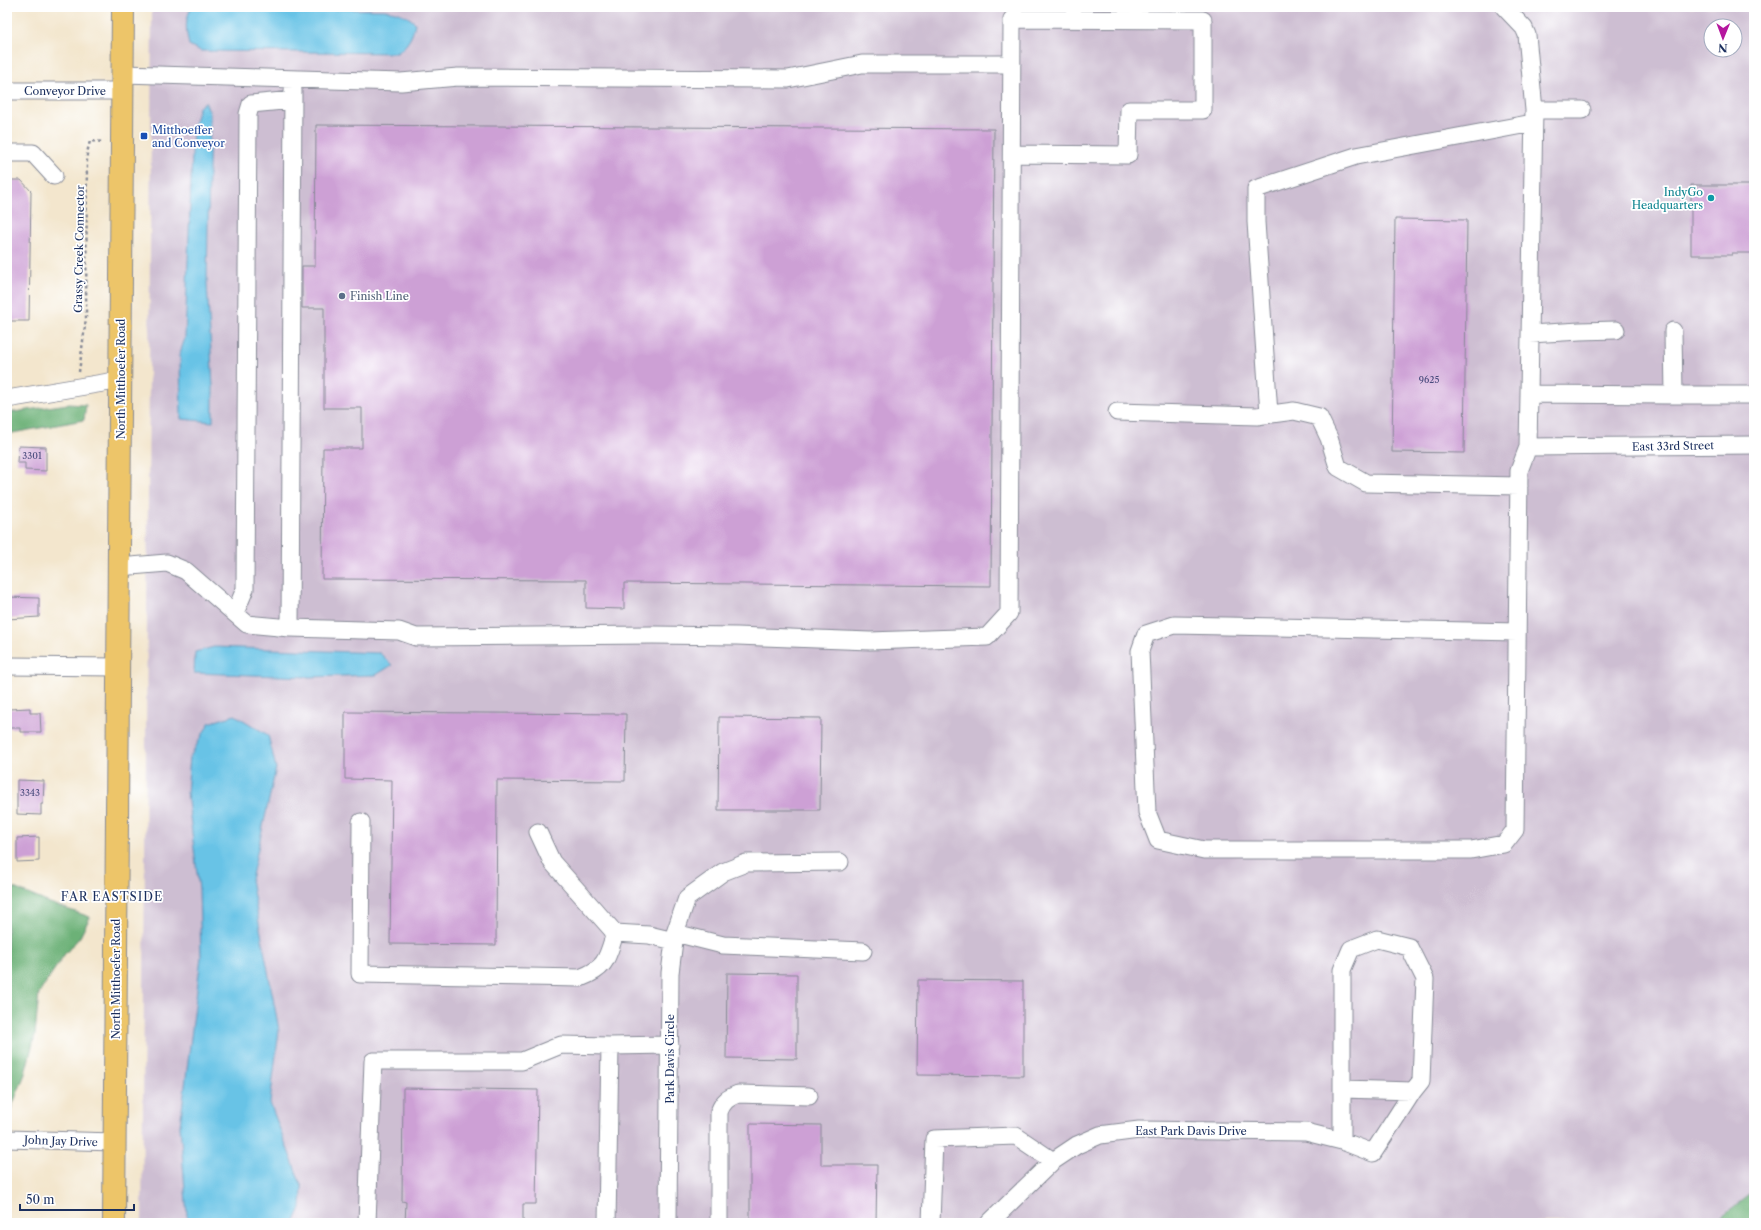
<svg xmlns="http://www.w3.org/2000/svg" width="1761" height="1230" viewBox="0 0 1761 1230" font-family="'Libre Caslon Text',serif">
<rect width="100%" height="100%" fill="#fff"/>
<filter id="ink" filterUnits="userSpaceOnUse"><feTurbulence type="fractalNoise" baseFrequency=".025" numOctaves="2"/><feDisplacementMap in="SourceGraphic" scale="8" xChannelSelector="R" yChannelSelector="G"/><feConvolveMatrix kernelMatrix="1 2 1 2 8 2 1 2 1" color-interpolation-filters="sRGB"/></filter>
<filter id="wash" filterUnits="userSpaceOnUse"><feTurbulence type="fractalNoise" baseFrequency=".012" numOctaves="4" result="noise"/><feDisplacementMap in="SourceGraphic" scale="16" xChannelSelector="R" yChannelSelector="G"/><feGaussianBlur stdDeviation="0.9" result="paint"/><feColorMatrix in="noise" values="0 0 0 0 0 0 0 0 0 0 0 0 0 0 0 0 0 1.4 0 .05"/><feComposite in="paint" operator="in"/></filter>
<g filter="url(#wash)">
<rect width="100%" height="100%" fill="#f3e6cd"/>
<!-- industrial -->
<path fill="#cdbed2" fill-rule="evenodd" d="M152,7H1754V1191L1713,1223H142ZM1711,26H1735V50H1711Z"/>
<!-- forest -->
<path fill="#6cb177" stroke="#44706a" d="M68,404L86,405L84,420L7,434V413Z
M7,885L47,902L90,917L80,937L64,955L39,993L35,1035L25,1074L7,1119Z
M1754,1191V1223H1713Z"/>
<!-- water -->
<path fill="#68c3e6" stroke="#4279a2" d="M192,7L385,10C397,12 406,14 415,23C413,37 407,46 397,53L201,51L189,45C186,32 184,19 192,7Z
M205,102L210,113L207,283L213,387V422L181,419L180,353L185,338L193,129L199,107Z
M214,647L380,653L392,665L376,675L309,677L194,673L195,652Z
M235,715L268,735L276,768L251,880L279,1030L270,1103L302,1187L301,1208L294,1223H192L187,1216L180,1126L201,957L199,889L187,793L190,757L209,723Z"/>
<g id="blocks">
<!-- building -->
<path fill="#cda0d5" d="M316,125L994,129L991,586L624,583V609L586,608V580L322,579L323,448H362V408H324V308H302V266H315Z
M7,180H21L31,191L29,321H7Z
M1691,185H1754V253H1732V255H1691Z
M1395,219L1467,220L1464,453L1392,452Z
M18,446L46,447V471L25,470V463H17Z
M7,597L39,598V617L7,619Z
M30,708V713H40L41,732H20V728H9V709Z
M345,712L626,714L625,781L497,780L496,945L390,944L392,780L345,779Z
M719,717L821,718L820,810H718Z
M17,780L44,781L43,804H41V815L17,814Z
M39,837V861L17,862V838Z
M727,973L797,974V1059L726,1058Z
M918,980L1023,981V1076L917,1075Z
M403,1088L538,1090L536,1204H523V1223H405L406,1202L402,1201Z
M750,1124L821,1125V1165H877L876,1223L750,1222Z"/>
</g>
</g>
<g filter="url(#ink)">
<use href="#blocks" fill-opacity="0" stroke="#878a96" stroke-width="1"/>
<g fill="none" stroke-linecap="round" stroke-linejoin="round">
<!-- minor casing -->
<g stroke="#878a96" stroke-width="19">
<path id="minor" d="M1504,7L1524,28L1527,35L1534,110
M123,74L401,82L458,77L788,79L862,64H1012
M7,91H123
M1582,110H1534L1529,394L1674,395
M7,153H33L54,176
M1673,331L1674,395H1754
M1530,334L1580,331L1616,330
M1529,394L1528,447L1754,445
M7,399L121,380
M1117,412L1257,416L1294,411L1319,417L1329,438L1338,467L1366,483L1519,486
M1269,414L1256,222V189L1356,156L1533,123
M119,567L167,563L186,571L247,624L290,628L399,631L416,637L653,635L737,636L870,641L987,637L1009,613L1012,19L1203,20V110H1129L1128,155L1012,154
M235,613L245,589L248,114L251,104L293,100
M290,628L293,90
M1517,632L1174,625L1146,634L1140,651L1147,812L1158,840L1204,850H1471L1504,844L1515,830L1519,471L1528,447
M7,666L118,667
M361,822L360,974L580,978C607,968 607,958 615,933L649,935L674,941
M538,832L552,862L615,933
M675,933L723,945L863,951
M1342,1089L1413,1091
M7,1139L115,1142
M367,1223L373,1061H522L561,1045L610,1046
M607,1223L610,1046L670,1045
M668,1223L670,973L675,933L687,898L723,872L746,863L840,862
M719,1223V1112C723,1101 728,1098 738,1094L809,1096
M931,1223L934,1139L1016,1136L1053,1161
M989,1223L1053,1161L1077,1145L1100,1135L1139,1130L1306,1132L1342,1141L1373,1153L1413,1091L1421,1081L1425,979L1409,947L1377,939L1351,949L1342,970V1141"/>
</g>
<!-- major casing -->
<g stroke="#878a96" stroke-width="24">
<path id="major" d="M114,1223L123,7"/>
</g>
<!-- path -->
<path stroke="#878a96" stroke-width="2.5" stroke-dasharray="3 3" stroke-linecap="butt" d="M79,372L86,318L87,153L90,141L104,142"/>
<!-- minor -->
<use href="#minor" stroke="#fff" stroke-width="17"/>
<!-- major -->
<use href="#major" stroke="#edc569" stroke-width="22"/>
</g>
</g>
<!-- markers -->
<rect fill="#1a4fb4" stroke="#fff" stroke-width="1.5" x="140" y="132" width="8" height="8" rx="2"/>
<circle fill="#0f9aa8" stroke="#fff" stroke-width="1.5" cx="1711" cy="198" r="4"/>
<circle fill="#5c6f8a" stroke="#fff" stroke-width="1.5" cx="342" cy="296" r="4"/>
<g text-anchor="middle" dominant-baseline="central" stroke-width="3.5" stroke-linejoin="round" paint-order="stroke">
<!-- number labels -->
<g font-size="9" fill="#484b7c">
<text x="1429" y="379">9625</text>
<text x="32" y="455">3301</text>
<text x="30" y="792">3343</text>
</g>
<!-- street labels -->
<g font-size="11" fill="#1b2f5e" stroke="#fff">
<text x="65" y="91">Conveyor Drive</text>
<text transform="translate(79 249) rotate(-89)">Grassy Creek Connector</text>
<text transform="translate(121 379) rotate(-90)">North Mitthoefer Road</text>
<text transform="translate(1673 446) rotate(-1)">East 33rd Street</text>
<text transform="translate(116 979) rotate(-90)">North Mitthoefer Road</text>
<text transform="translate(670 1059) rotate(-90)">Park Davis Circle</text>
<text x="1191" y="1131">East Park Davis Drive</text>
<text transform="translate(61 1141) rotate(2)">John Jay Drive</text>
</g>
<!-- transit labels -->
<g font-size="11" fill="#164399" stroke="#fff" text-anchor="start">
<text x="152" y="130">Mitthoeffer<tspan x="152" dy="13">and Conveyor</tspan></text>
</g>
<!-- culture labels -->
<g font-size="11" fill="#0d838f" stroke="#fff" text-anchor="end">
<text x="1703" y="192">IndyGo<tspan x="1703" dy="13">Headquarters</tspan></text>
</g>
<!-- service labels -->
<g font-size="11" fill="#4e5e75" stroke="#fff" text-anchor="start">
<text x="350" y="296">Finish Line</text>
</g>
<!-- neighbourhood labels -->
<g font-size="12" letter-spacing="1" fill="#1b2f5e" stroke="#fff">
<text x="112" y="896">FAR EASTSIDE</text>
</g>
</g>
<!-- margin -->
<rect width="1761" height="1230" fill="none" stroke="#fff" stroke-width="24"/>
<!-- north arrow -->
<g transform="translate(1723 38) rotate(181)"><circle r="19" fill="#ffffff" stroke="#a4acbf"/>
<path d="M0-3L7 15L0 10L-7 15Z" fill="#b5179e"/>
<text y="-6" font-size="11" font-weight="bold" text-anchor="middle" fill="#1b2f5e">N</text>
</g>
<!-- scale -->
<path d="M20 1204v6h114v-6" fill="none" stroke="#1b2f5e" stroke-width="2"/>
<text x="26" y="1204" font-size="12" fill="#1b2f5e" stroke="#ffffff" stroke-width="3" paint-order="stroke">50 m</text>
</svg>
